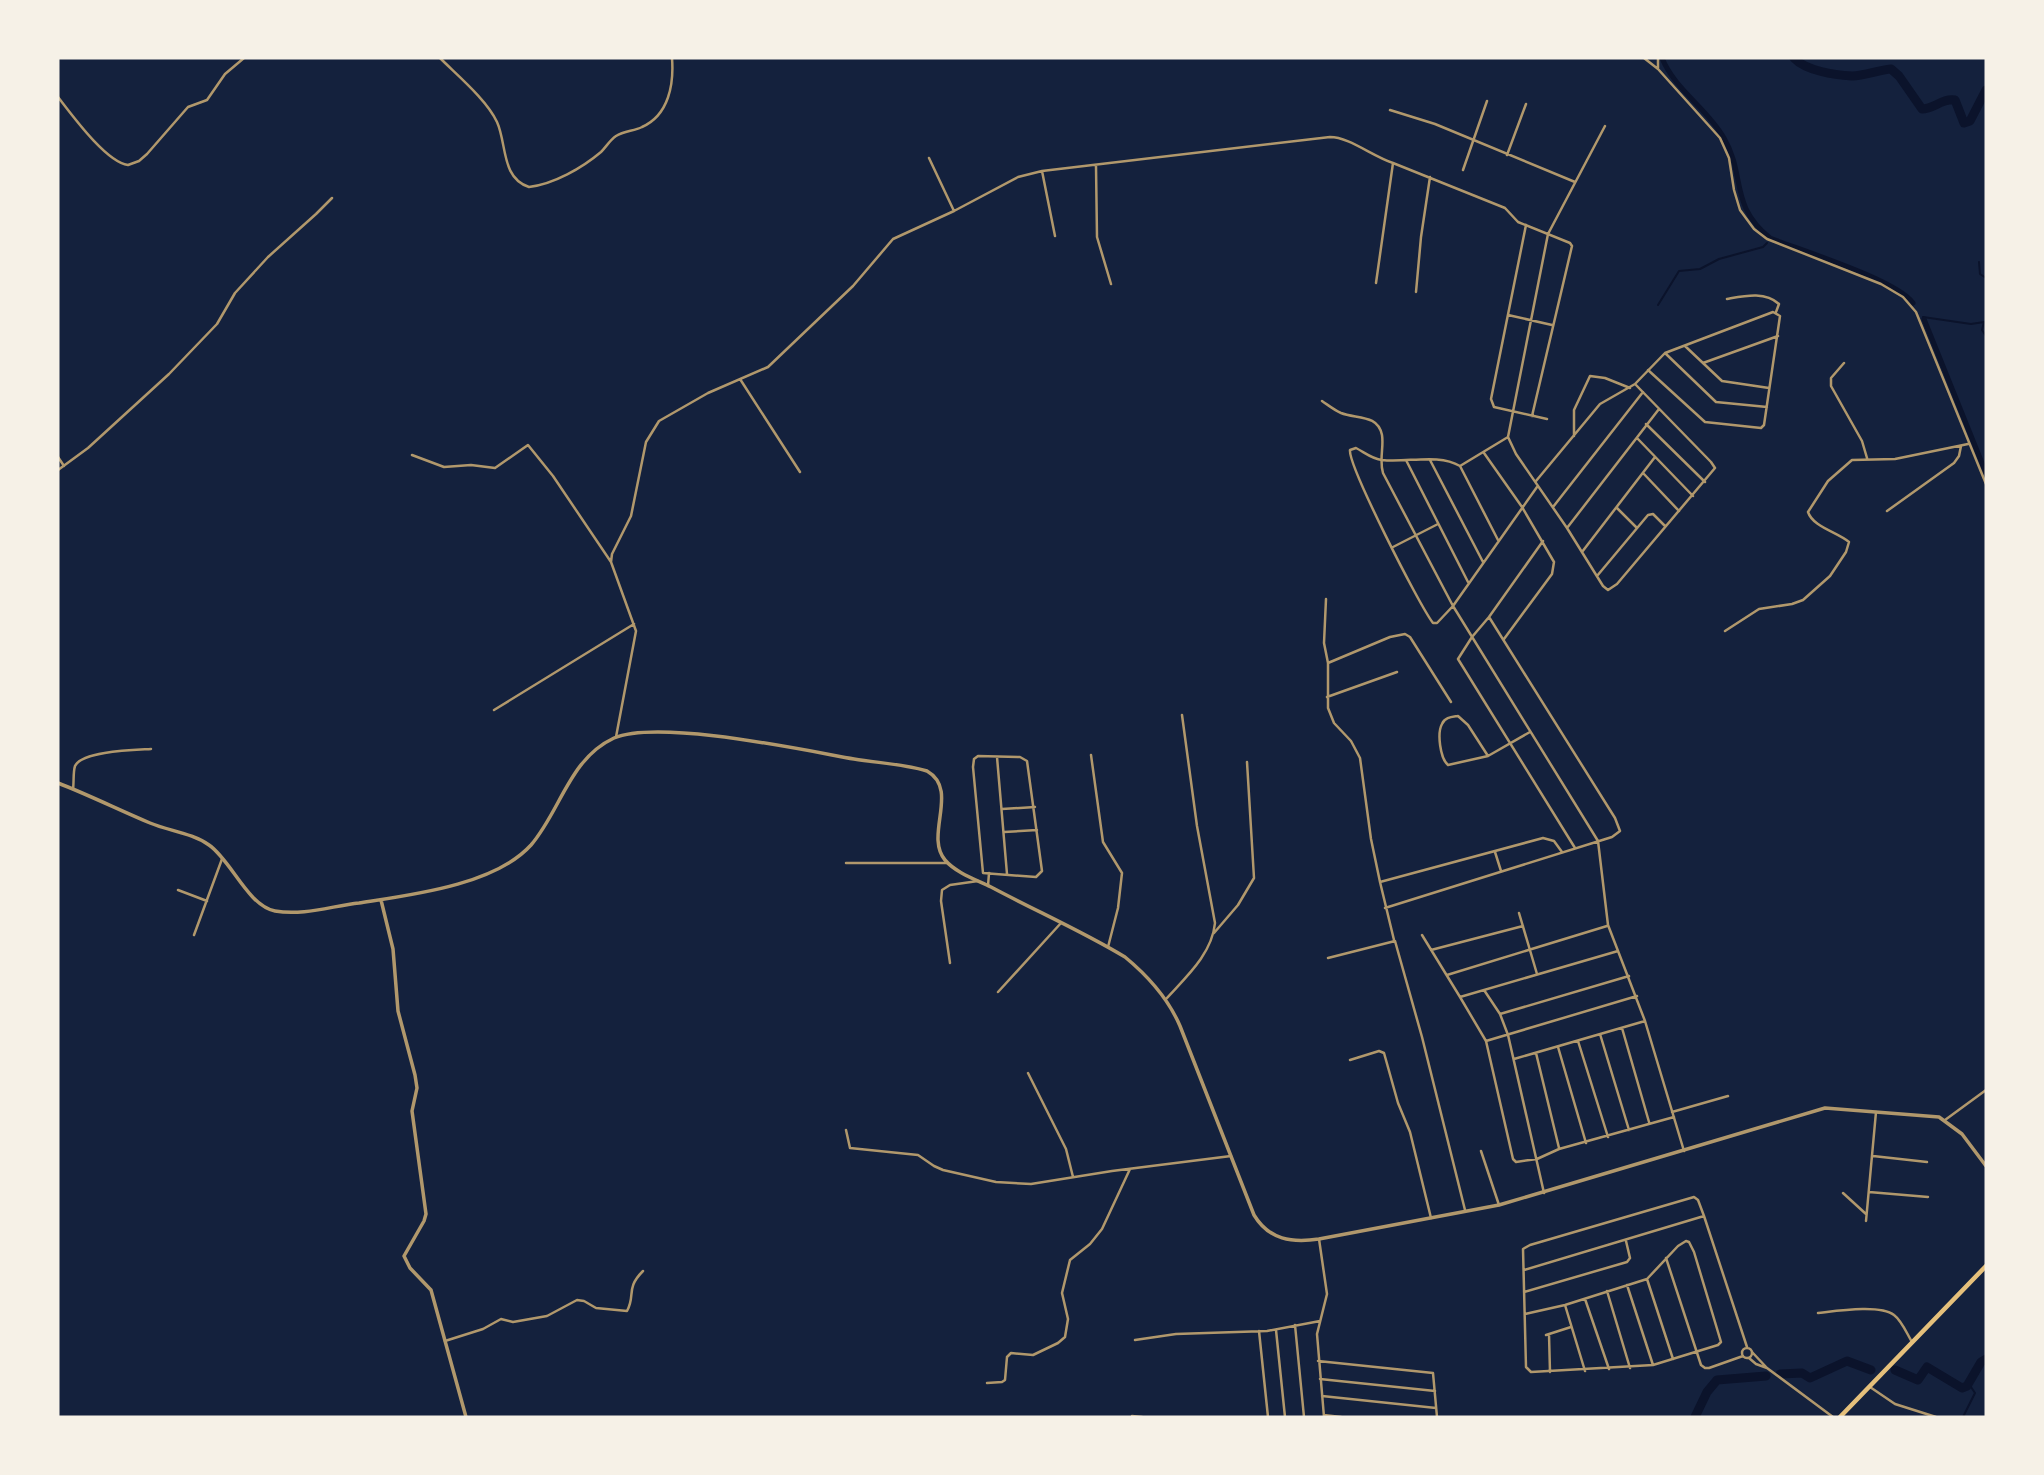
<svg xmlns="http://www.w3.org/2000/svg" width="2044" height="1475" viewBox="0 0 2044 1475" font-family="'DM Sans',sans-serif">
<rect width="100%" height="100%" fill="#14213d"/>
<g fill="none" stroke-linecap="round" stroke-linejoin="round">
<!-- stream -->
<path stroke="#0b132b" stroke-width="2" d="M1979,262L1980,274L1986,278
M1658,305L1679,271L1700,269L1719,259L1763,247L1767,243
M1923,317L1971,324L1984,322L1982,330L1986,336
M1963,1417L1975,1393L1969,1384"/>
<!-- canal -->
<path stroke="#0b132b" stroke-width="5" d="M1662,58C1675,90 1707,108 1724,138C1746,176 1729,205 1770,238C1800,250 1897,280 1913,303
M1924,319L1986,473"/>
<!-- river -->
<path stroke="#0b132b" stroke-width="9" d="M1794,58C1806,71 1835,75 1852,76C1865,76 1878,70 1891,69L1899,76L1922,109C1934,109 1942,98 1955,100L1964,123L1970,121L1986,90
M1895,1370L1918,1380L1927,1367L1962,1388L1967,1386L1981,1362L1986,1359
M1780,1374L1802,1373L1810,1378L1847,1361L1871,1370
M1695,1417L1707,1392L1717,1380L1766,1376"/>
<!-- minor -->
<path stroke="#b1986c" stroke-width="2.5" d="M440,58C457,75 487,100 497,122C507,144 501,178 529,187C554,184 582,168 601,152C606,147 610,140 616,136C624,131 634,131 642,127C669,115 674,84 672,58
M1644,58L1658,69L1720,138L1729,158L1734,190L1740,210L1754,229L1767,239L1881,284L1903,297L1916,312L1986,484
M1658,69V58
M58,97C72,115 106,162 128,165L139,161L147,154L188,107L207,100L225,74L244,58
M1390,110L1435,124L1575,182
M1605,126L1548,234L1508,437L1516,454L1567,528L1603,586L1608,590L1617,584L1715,468L1711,462L1635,384L1665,353L1773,312L1780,316L1764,425L1761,428L1705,422L1648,370
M1507,155L1526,104
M929,158L954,211
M1096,166L1097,237L1111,284
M1463,170L1487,101
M1042,171L1055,236
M1526,225L1491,399L1494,407L1547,419
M1376,283L1393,163L1505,208L1518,222L1570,243L1572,246L1532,416
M1416,292L1421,237L1430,177
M1727,299C1744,296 1765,291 1779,304L1776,312
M1508,315L1552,325
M1685,346L1722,381L1769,388
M1665,353L1716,402L1767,407
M1703,363L1778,336
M1844,363L1831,378V386L1862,441L1867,458
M740,379L800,472
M1322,401C1328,405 1334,410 1341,413C1356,419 1378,414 1382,435C1384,448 1379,460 1383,473L1453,606L1437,623H1433C1419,605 1348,465 1350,450L1356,448C1364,452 1372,459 1382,460C1407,463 1438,453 1460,466L1498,540
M1646,424L1705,482
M1574,436V410L1590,376L1605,378L1630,388
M1637,438L1693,496
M1484,453L1522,507L1554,562L1552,574L1504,639
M412,455L444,467L471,465L495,468L528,445L553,476L611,562
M58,457L64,466
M1406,460L1468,582
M1430,460L1483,562
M1460,466L1508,437
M58,470L88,448L169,374L217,324L235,293L268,257L316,214L332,198
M1643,473L1679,511
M1536,481L1600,404L1635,384
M1537,487L1453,606L1598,841L1608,925L1645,1021L1684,1151
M1553,507L1643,392
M1617,508L1637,528
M1887,511L1954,463L1959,456L1961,446
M1567,528L1659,409
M1543,541L1489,617L1472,637L1458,659L1575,848
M1393,547L1438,524
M1582,552L1655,457
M1597,576L1648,515L1653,514L1665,526
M1326,599L1324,643L1328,663V708L1334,723L1351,741L1360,758L1371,839L1380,882L1543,838L1554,841L1562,852
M1725,631L1759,609L1792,604L1803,600L1830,576L1846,552L1849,542C1837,532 1813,527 1808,512L1828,481L1852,460L1895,459L1968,444
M1328,663L1390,637L1405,634L1410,637L1451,702
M1327,697L1397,672
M494,710L634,624
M1458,716L1468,725L1488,756L1448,765C1440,758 1437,733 1442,724C1445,717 1452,717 1458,716Z
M616,737L636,631L611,562L612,554L631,516L646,442L659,421L708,393L768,367L853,286L893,239L954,211L1018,177L1042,171L1330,137C1349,137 1372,156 1393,163
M1091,755L1103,842L1122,873L1118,908L1108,947
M978,756L1020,757L1027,761L1042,871L1036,877L983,873L973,767L974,759Z
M1488,756L1530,732
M997,757L1007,874
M73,789C74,783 73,772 75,766C82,751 136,750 151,749
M1002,809L1035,807
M1004,832L1037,830
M1495,852L1501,871
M846,863H947
M1380,882L1394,940
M988,886L989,873
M178,890L207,901
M1385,908L1612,837L1620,831L1615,818L1489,617
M1519,913L1537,974
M1214,933L1238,905L1254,878L1247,762
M194,935L222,859
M1422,935L1460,997L1618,951
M1431,950L1523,926
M1328,958L1395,941L1422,1037L1465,1210
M950,963L941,901L942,890L950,885L978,881
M1447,975L1607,926
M1484,990L1500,1014L1508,1035L1544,1193
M998,992L1061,923
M1460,997L1486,1041L1513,1159L1516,1162L1537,1159L1559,1149L1674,1117
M1166,999C1186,977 1212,954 1215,923L1197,826L1182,715
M1500,1014L1629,976
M1622,1028L1649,1122
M1600,1034L1629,1130
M1486,1041L1637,996
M1578,1041L1608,1137
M1558,1047L1586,1143
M1536,1053L1559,1148
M1514,1059L1645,1021
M1350,1060L1379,1051L1384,1053L1398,1103L1410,1132L1431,1218
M1028,1073L1066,1149L1073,1177
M1672,1112L1728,1096
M1945,1120L1986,1090
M846,1130L850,1148L918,1155L934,1166L943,1170L996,1182L1031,1184L1112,1171L1231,1156
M1481,1151L1499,1205
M1873,1156L1927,1162
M1869,1192L1928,1197
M1843,1193L1866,1214
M1866,1221L1876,1112
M1319,1239L1327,1294L1317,1334L1324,1417
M1666,1258L1701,1365L1705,1368H1709L1743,1356
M1524,1270L1704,1216
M1647,1279L1673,1359
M1627,1285L1653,1365
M1607,1291L1630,1368
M1524,1292L1627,1262L1630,1258L1626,1241
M1585,1299L1609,1369
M1565,1305L1585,1371
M1818,1313C1836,1311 1880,1304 1894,1315C1902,1321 1907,1334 1912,1342
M1525,1314L1565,1305L1647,1279L1678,1246L1686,1241L1689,1242L1694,1252L1721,1342L1718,1345L1653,1365L1531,1372L1526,1367L1523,1249L1530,1245L1694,1197L1698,1200L1704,1216L1747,1347
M1295,1325L1304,1417
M1276,1330L1285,1417
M1259,1331L1268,1417
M1549,1334L1550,1372
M1546,1335L1571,1327
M1135,1340L1176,1334L1267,1331L1320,1321
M445,1341L483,1329L501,1319L513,1322L547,1316L577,1300L584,1301L596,1308L627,1311C636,1295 625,1289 643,1271
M1742 1353a5 5 0 1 1 10 0a5 5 0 1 1-10 0Z
M1752,1352L1767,1368L1833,1417
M1749,1358L1756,1364L1767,1368
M1318,1361L1433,1373L1437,1417
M1320,1379L1435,1391
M987,1383L1002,1382L1005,1380L1007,1357L1011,1353L1033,1355L1058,1343L1065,1337L1068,1319L1062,1293L1070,1260L1090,1244L1102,1229L1130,1169
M1870,1387L1895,1404L1936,1417
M1322,1396L1436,1408
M1324,1415L1341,1417
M1132,1416L1142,1417"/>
<!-- tertiary -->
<path stroke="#b1986c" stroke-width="3.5" d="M58,783C89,795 119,810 150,823C169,831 192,833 209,845C231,860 248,906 275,911C303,916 332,906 359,903C411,895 495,885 531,845C561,810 569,759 614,738C659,719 803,750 854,759C878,763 904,764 927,771C960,790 924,835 945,860C956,873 977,880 991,887C1036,911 1082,931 1125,957C1148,976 1168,998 1180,1026L1254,1215C1269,1240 1292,1243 1319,1239L1499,1205L1825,1108L1939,1117L1962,1134L1986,1166
M381,900L393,949L398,1011L415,1075L417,1088L412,1111L426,1214L424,1221L404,1256L410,1268L431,1290L466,1417"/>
<!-- trunk -->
<path stroke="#e5c07b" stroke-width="4.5" d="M1840,1417L1986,1266"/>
</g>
<!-- border -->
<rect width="2044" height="1475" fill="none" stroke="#f6f1e7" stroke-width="119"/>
</svg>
